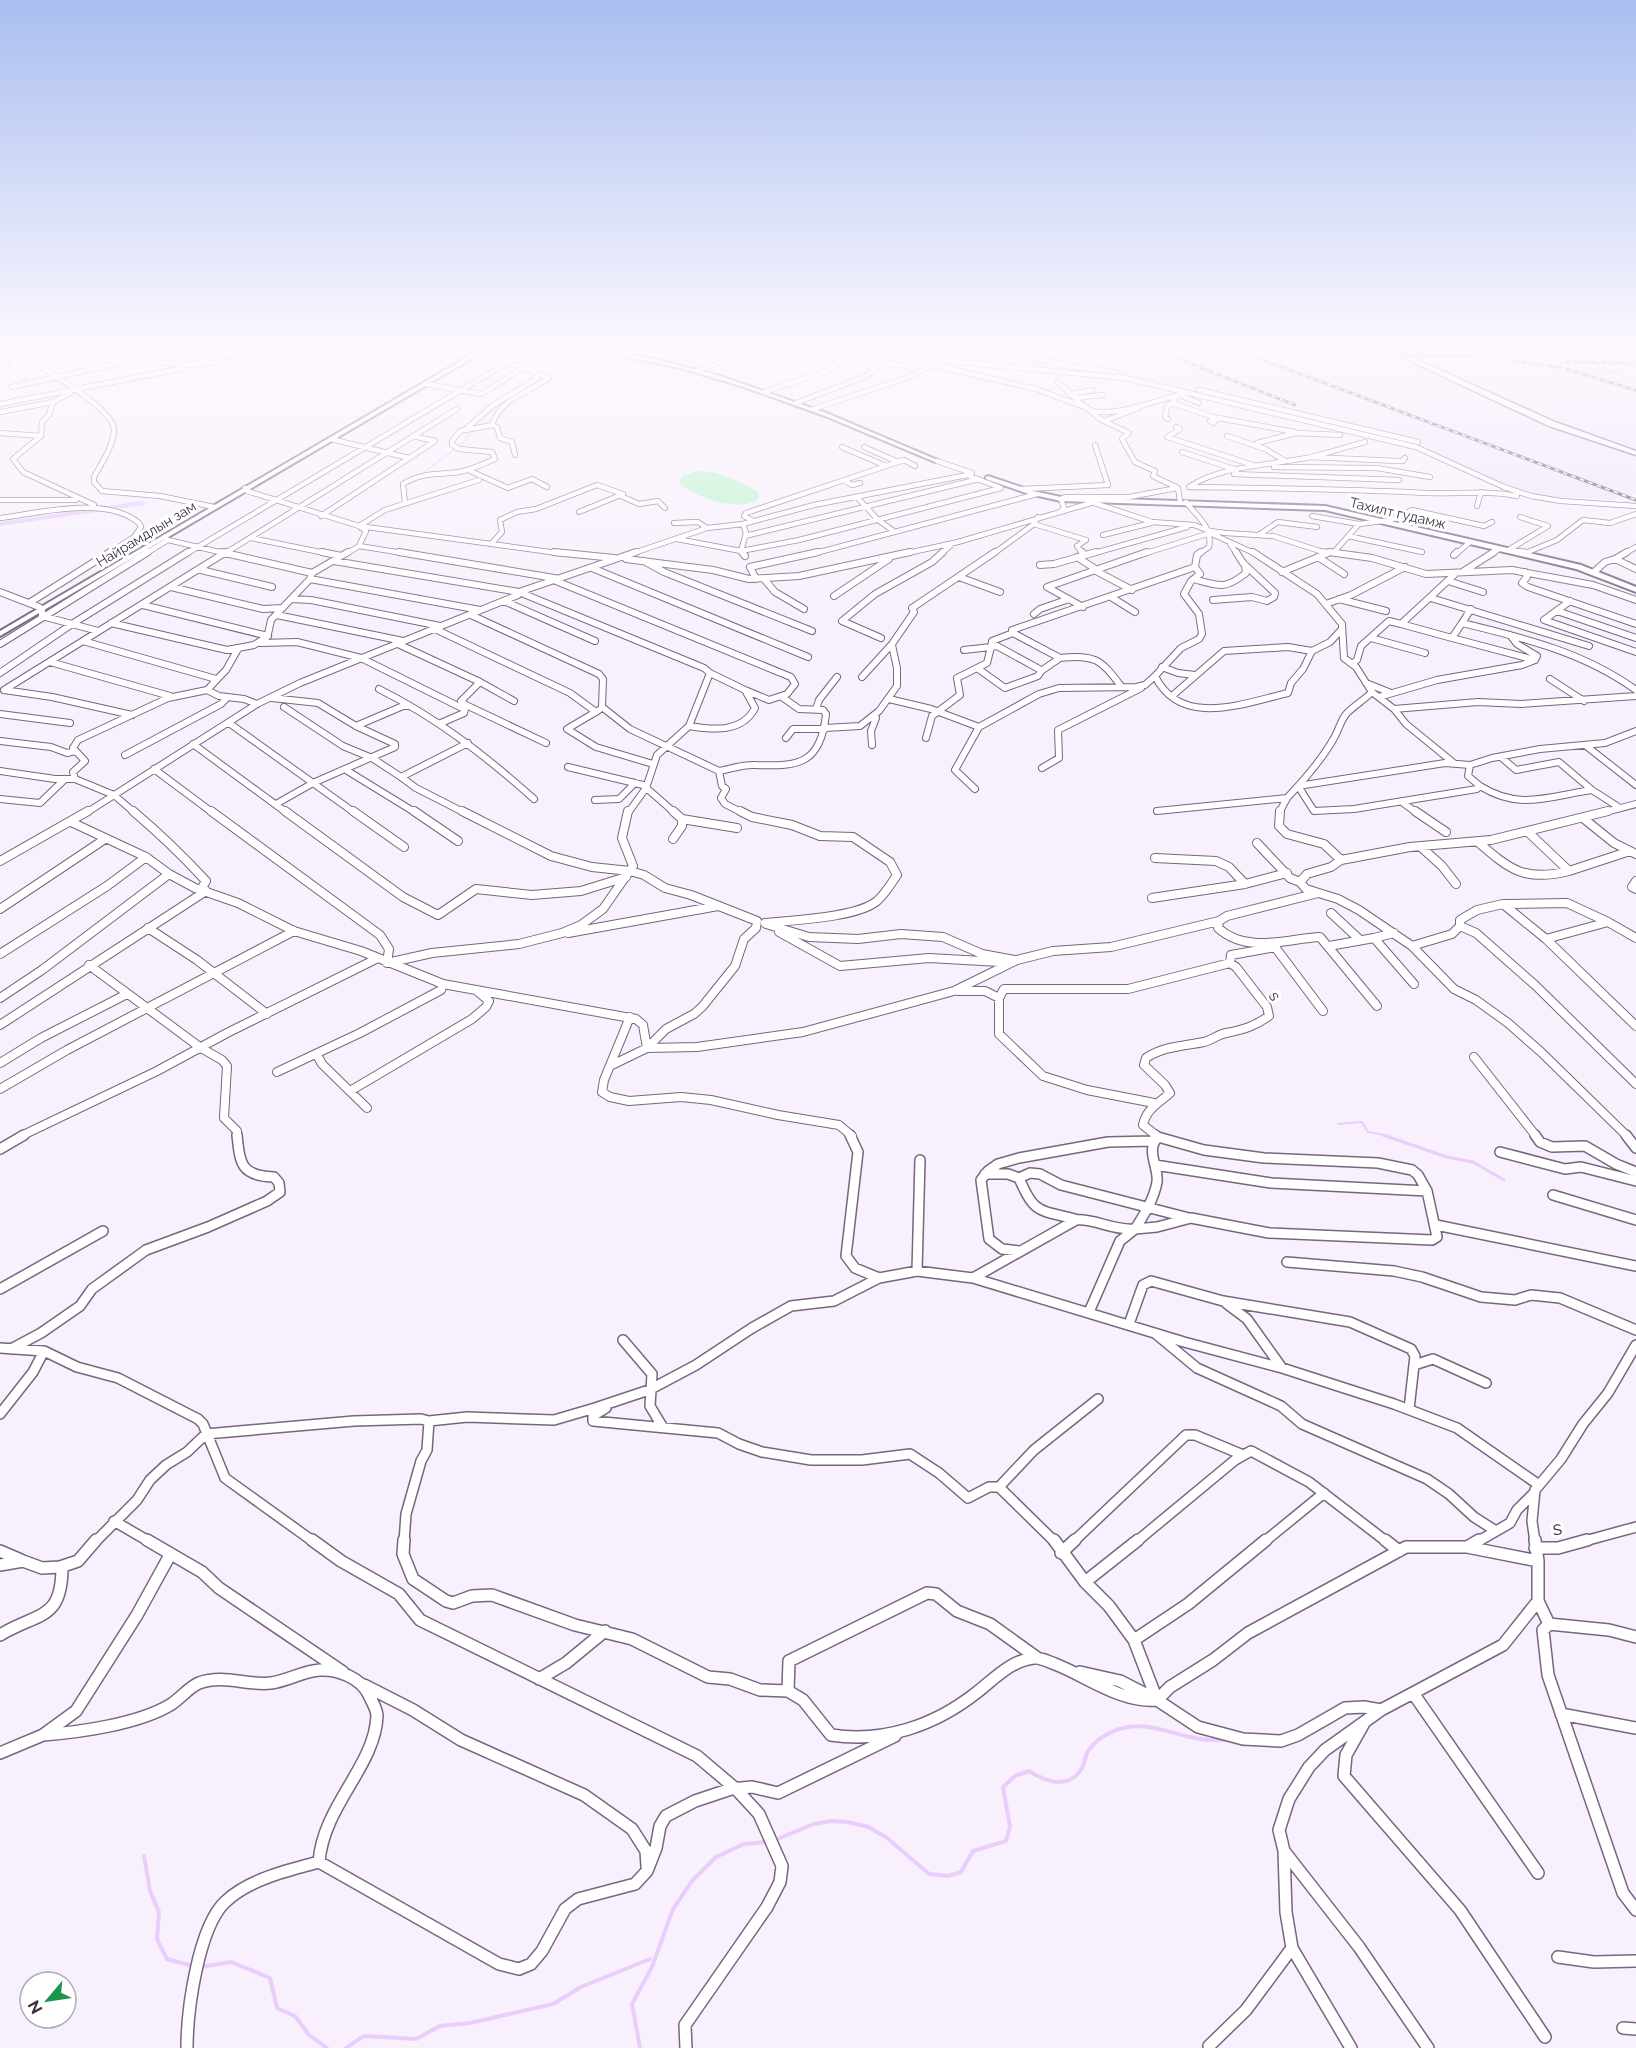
<svg xmlns="http://www.w3.org/2000/svg" width="1636" height="2048" viewBox="0 0 1636 2048" font-family="Raleway,sans-serif">
<rect width="100%" height="100%" fill="#f8f0fd"/>
<!-- built -->
<path fill="#f2e4fb" d="M930,346H1636V493L1610,500L1539,496L1515,488L1426,448L1389,435L1105,371L956,358Z"/>
<!-- green -->
<path fill="#baf4c8" d="M697,471C718,470 741,482 758,492L759,498C741,514 695,498 679,482L683,476Z"/>
<g fill="none" stroke-linecap="round" stroke-linejoin="round">
<!-- stream-far3 -->
<path stroke="#eacdfb" stroke-width="1.5" d="M604,350L611,346
M547,377L599,352
M1428,450L1477,472
M423,474C436,461 455,452 467,438C480,424 490,410 508,400
M1622,504L1629,501"/>
<!-- stream-far2 -->
<path stroke="#eacdfb" stroke-width="2" d="M1338,1124L1362,1122L1368,1132L1390,1136"/>
<!-- stream-far1 -->
<path stroke="#eacdfb" stroke-width="3" d="M1383,1135L1447,1157L1473,1162L1504,1180"/>
<!-- stream -->
<path stroke="#eacdfb" stroke-width="4" d="M775,1840L814,1824L831,1821L848,1822L868,1827L886,1837L929,1874L948,1876L961,1872L973,1851L1006,1841L1010,1827L1003,1787L1015,1776L1029,1771C1046,1782 1069,1790 1082,1768C1085,1763 1085,1756 1088,1751C1094,1742 1104,1735 1114,1731C1142,1719 1168,1733 1195,1738C1206,1741 1217,1740 1228,1740
M144,1856L150,1891L159,1912L157,1939L167,1959L193,1966
M201,1967L231,1962L270,1978L277,2008L295,2016L309,2035L327,2048
M346,2048L364,2036L416,2039L440,2026L470,2023L553,2004L581,1987L650,1959
M640,2048L632,2004L652,1967L673,1909L692,1881L716,1857L744,1844L767,1842"/>
<!-- river -->
<path fill="#eacdfb" fill-rule="evenodd" d="M142,501L146,503L145,505L0,526V522Z"/>
<!-- minor-far4 casing -->
<g stroke="#776582" stroke-width="6">
<path id="minor-far4" d="M7,346L29,360L117,359L191,365L237,360L268,361L377,346
M66,346L77,355L91,357
M92,346L117,358
M141,346L145,349
M186,346L207,363
M218,346L227,355
M281,346L292,355
M659,346L684,355
M698,346L730,358
M780,346L837,367
M811,346L875,368
M919,346L948,361L1125,378L1416,447L1504,487L1531,496L1561,501L1636,506
M996,346L1066,366L1117,372
M872,353L919,346
M628,355L636,346
M221,356L275,346
M116,357L127,346
M1039,358L1077,346
M30,360C48,372 114,409 114,430C113,447 102,462 94,477V482L102,491L160,496L214,507
M853,361L862,355L872,353L865,346
M1615,370L1596,361L1636,351
M697,371L762,346
M23,377L11,362L27,358
M1058,382C1069,391 1078,404 1091,410C1110,419 1159,399 1180,395
M426,384L481,394L525,367L473,356
M12,387L125,362
M1199,390L1418,442
M765,392L837,367
M70,393L53,402L49,415L42,422L41,436L13,459L23,472L94,505
M1072,394L1092,390
M1182,396L1199,403
M1077,398L1103,395
M796,403L864,377L885,363L906,366
M1172,403L1219,419L1210,421L1214,423
M0,404L184,368
M813,409L907,378L933,365L1036,389L1087,408L1100,419L1129,433L1122,439L1135,462L1155,471L1153,476L1178,488L1180,501
M0,412L53,402
M1213,417L1295,432
M1168,419L1165,417L1167,407L1175,400
M1104,421L1139,408
M492,425L497,427L500,438L512,442L515,455
M1176,427L1180,429L1167,437L1256,466
M466,429L492,406L536,379L538,375
M0,433L41,436
M1227,436L1265,449L1285,461
M331,439L409,458
M1258,445L1257,443L1296,433L1340,435
M842,447L886,466
M864,447L898,462
M1182,452L1237,470
M1310,457L1397,461H1403L1405,458
M937,461L972,473
M1274,467L1377,468L1430,477
M468,470L508,488L532,479L547,487
M1234,474L1399,480
M845,481L852,485L860,483
M1189,487C1268,488 1347,489 1426,493C1457,494 1486,490 1517,496
M1189,487C1219,466 1270,465 1306,458C1326,454 1345,447 1365,442
M245,488L247,491L359,526L565,554
M1022,489L1108,485L1095,445
M621,496L639,504L658,501L665,508
M857,497L878,520L895,532
M0,500H76
M1088,501L1152,522L1194,525L1210,531L1226,533L1273,536L1320,551L1340,554
M1186,502C1197,517 1213,526 1209,547L1199,554
M405,503L403,484C422,472 438,475 459,472C471,470 483,464 495,459L492,452L459,449L452,445V441L460,431L492,425C500,399 529,392 549,378C539,375 534,370 525,367
M1477,506L1481,492
M1061,511L1064,508L1061,499L1065,497H1129L1177,488
M579,512L623,494
M321,516L435,441L413,436
M1312,516L1359,524
M0,518C40,513 106,495 139,523L141,527L134,537L108,554
M753,521L744,516L746,513L904,460L915,466
M674,523L698,522L707,528
M743,524L746,533L741,551L743,554
M1034,524L1086,540L1077,546L1083,554
M359,526L385,510L479,480
M1260,534L1278,522L1317,527
M1103,535L1151,523
M745,536L979,479
M1348,536L1422,552
M165,537L168,540L228,554
M251,538L330,554
M677,539L741,551L799,540L1001,488
M492,543L502,532L500,520L517,512L536,509L597,485L623,494
M1230,544L1237,554
M359,546L409,554
M1510,549L1548,526L1520,517
M1505,550L1528,552L1557,540L1583,520L1610,523L1636,514
M1334,552L1359,524L1391,520L1412,510L1484,526L1492,522
M145,554L168,540
M186,554L535,346
M224,554L457,409
M346,554L359,546L366,531L360,527
M631,554L707,528L743,524L814,505L967,475L1001,488
M812,554L1037,494
M903,554L958,542L1091,503
M941,554L951,545
M993,554L1034,524L1038,517
M1091,554L1187,527
M1143,554L1210,533L1256,554
M1456,554L1470,542
M1491,554L1499,549
M1624,554L1636,547"/>
</g>
<!-- minor-far3 casing -->
<g stroke="#776582" stroke-width="8">
<path id="minor-far3" d="M221,552L312,573
M322,552L341,556
M399,552L560,579
M554,552L614,558
M742,552L745,556
M1082,552L1084,555
M1253,552L1317,594L1342,624L1344,658L1356,667L1372,692L1394,709L1478,702L1521,704L1636,696
M1329,552L1372,558L1426,574L1512,570L1593,585L1636,600
M1627,552L1615,559L1636,569
M1454,555L1457,552
M1077,557L1097,570
M1318,557L1344,574
M626,559L713,570L749,579L799,576L910,552
M334,561L519,592L704,668L710,673L689,726L657,755L646,788L628,813
M644,561L664,572L812,631
M1040,565L1054,564L1096,552
M1195,567L1200,574L1191,581L1184,594L1199,614L1202,634L1199,639L1181,648L1155,676C1181,729 1244,703 1288,693L1291,683L1303,669L1312,651L1330,642L1342,629V625
M592,568L808,657
M201,570L272,587
M1096,571L1132,590
M1464,571L1494,552
M1282,572L1328,553
M1525,572L1527,577L1522,583L1528,587L1636,624
M1594,572L1605,562L1615,559
M959,577L1000,592
M310,579L480,610
M756,579L750,567L818,552
M764,579L775,592L804,609
M1194,579C1219,586 1225,590 1246,573L1245,566L1236,552
M556,581L791,677L795,684L787,694L769,700L745,690
M1448,581L1483,592
M171,587L263,609L282,608
M0,592L39,607L42,609V616L98,631
M834,596L889,559
M1111,597L1135,612
M1431,598L1589,646
M291,599L311,600L440,626
M1339,599L1386,611
M1213,600L1252,597L1267,601L1274,597L1275,593L1243,563
M504,601L595,641
M1570,601L1544,620L1636,652
M29,603L110,552
M1326,604L1351,595L1405,567
M1083,607L1047,587L1147,552
M1471,609L1462,623C1524,638 1583,652 1636,690
M1557,611L1636,638
M1034,614L1040,609L1069,599
M277,615L403,641
M471,615L599,674L603,679L602,707L630,729L719,771L722,786L726,789L721,798L725,804L743,813
M111,623L227,650L254,645L268,636L143,605
M1401,624L1452,638L1462,623
M435,629L570,693L596,712
M1013,633L1060,658L1041,671
M268,634L271,620L310,579L312,573L348,552
M881,638L842,621L875,594L932,562L943,552
M1371,638L1425,653
M1452,638L1535,660
M83,641L216,679
M260,643L297,642L361,658L464,709
M0,644L148,552
M398,644L480,682L514,701
M997,646L1039,669L1041,671L1038,676L1005,688L977,668L987,663L991,647Z
M991,647L992,641L1013,633L1012,630L1195,567L1197,555L1201,552
M964,650L991,647
M1060,658C1095,655 1100,658 1121,686
M50,662L170,696L168,698
M1352,664L1357,660L1361,646L1389,621L1401,624L1455,574
M1162,667L1178,673L1195,675
M0,673L72,624L188,552
M862,677L892,644L914,612L912,608L995,552
M1550,679L1584,701
M1366,683L1391,693
M379,689C437,718 486,756 534,799
M4,690L226,552
M4,690L52,697L132,715
M207,690L226,670L238,649
M1172,696L1224,651L1288,647L1312,651
M1379,697L1437,680L1522,665L1535,660L1537,656L1517,644L1510,635
M272,698L318,703L356,726L395,744V747L313,783L276,804
M889,699L931,709L979,727L955,770L975,789
M466,705L546,743
M284,707L343,746L372,758L401,777L468,743
M816,709L819,700L837,677
M1394,709L1406,724L1455,764
M599,710L567,729L596,747L653,764
M0,714L70,723
M229,723L355,813
M441,723L464,713L466,705L461,701L480,682
M356,726L403,706H410
M689,726C713,730 742,733 755,708L745,690L710,673
M979,727L1039,694L1059,688L1136,687L1145,685L1155,676
M825,728L860,726L879,711L897,686V668L892,645
M786,738L793,729H825
M926,738L932,716L960,695L957,678L977,668
M0,741L51,747L67,753L75,751
M193,744L287,813
M872,745L871,731L876,718
M1585,745L1636,785
M125,755L221,704L227,698
M1501,757L1516,770L1559,762L1592,790
M1445,763L1470,765L1468,776L1480,786L1477,789L1354,809L1314,811L1298,786Z
M1470,765L1492,758L1540,749L1605,743L1636,731
M568,767L643,785L675,813
M1042,768L1059,758L1058,730L1141,688
M154,769L213,813
M346,770L416,813
M0,771L55,779H75L114,795L135,813
M719,771C731,769 743,764 756,765C800,767 821,763 826,714L823,710L799,709L782,697
M401,777L416,788L465,813
M75,779L73,772L85,761L73,748L78,740L168,698L207,690L219,696L244,699L257,704
M1480,786C1520,811 1549,796 1592,790L1620,808
M0,799L40,803L65,779
M595,800L619,799L635,783
M1402,802L1417,813
M1157,811L1287,798C1304,780 1322,760 1334,738C1339,730 1340,721 1347,713C1354,706 1364,700 1372,692
M86,813L257,704L300,683L518,595L519,592L636,552
M1279,813L1287,798
M1602,813L1636,804"/>
</g>
<!-- minor-far2 casing -->
<g stroke="#776582" stroke-width="10">
<path id="minor-far2" d="M211,811L380,935L389,949L387,963L432,953L519,944L562,933L581,925L603,909L633,866L622,838L628,811
M285,811L403,897L438,915L476,889L532,895L581,891L626,877
M353,811L404,847
M414,811L458,841
M462,811L551,856L592,867L630,871L644,875L665,888L691,895L757,921L756,928L744,939L735,966L702,1007L694,1014L666,1029L647,1048L697,1047L803,1032L954,991L1017,960L1053,951L1111,947L1219,921
M673,811L682,819V826L673,839
M740,811L752,817L792,825L820,836L853,837L890,862L897,875C891,884 885,894 877,901C856,918 792,920 765,923
M1280,811L1279,826L1287,834L1324,844L1341,860
M1415,811L1446,832
M1608,811L1491,840L1410,847L1341,860L1331,867L1307,874L1300,882L1306,889L1338,899L1359,910L1412,946L1454,989L1476,1000L1508,1023L1541,1052L1627,1136
M1583,818L1614,843L1636,854
M682,819L737,828
M71,822L146,857L169,874L195,888L238,903L294,931L361,951L443,984L636,1019L643,1025L647,1048L610,1066
M1528,832L1569,871L1630,851
M1478,842C1510,870 1525,882 1569,871
M1257,843L1290,878L1300,882
M1421,847L1442,866L1456,884
M1155,858L1216,861L1229,867L1245,884
M0,861L88,811
M1636,881L1632,887L1636,889
M1318,893L1227,916L1219,921L1218,928C1247,954 1285,939 1320,937L1377,1006
M1152,898L1245,884L1287,873
M1503,904L1567,903L1608,922
M0,909L105,839
M1331,913L1360,940
M766,924L809,937L858,939L901,934L943,937L982,954L1014,960
M1460,926V920L1477,910L1503,904L1546,939
M148,928L197,960L267,1014
M779,932L840,966L929,958L1000,962
M568,933L718,906
M1394,933L1374,938L1414,984
M1636,938L1608,922L1546,939L1636,1026
M1329,946L1374,938
M1412,946L1452,934L1460,926L1476,933L1535,985L1636,1084
M1275,947L1323,1011
M0,954L107,886L146,857
M89,965L201,1048L222,1060L227,1066L224,1118L237,1131V1136
M958,991H985L999,998V1034L1043,1076L1087,1090L1154,1103
M0,998L42,970L169,874
M999,998L1004,989H1128L1230,963L1231,955L1276,947
M630,1017L604,1080L602,1092L610,1097L629,1101L681,1097L711,1100L778,1115L839,1125L852,1136
M0,1025L206,891L203,886L206,881C183,856 159,833 133,811
M317,1055L322,1064L367,1108
M1474,1057L1536,1136
M0,1063L41,1038L127,994
M277,1072L360,1033L441,990L443,984
M0,1089L67,1050L294,931
M350,1091L472,1019L486,1007L489,1001L478,992
M21,1136L157,1071L227,1033L376,959
M1157,1136L1143,1125C1146,1109 1159,1103 1170,1093L1165,1085L1144,1065L1146,1058C1164,1046 1184,1046 1204,1042C1212,1040 1219,1034 1226,1033C1243,1030 1255,1026 1269,1016L1267,1007L1236,967L1230,963"/>
</g>
<!-- minor-far1 casing -->
<g stroke="#776582" stroke-width="12">
<path id="minor-far1" d="M850,1135L858,1152L846,1256L855,1268L879,1278
M1155,1135L1158,1137
M1535,1135L1540,1142L1552,1147L1585,1146L1616,1164L1636,1172
M1626,1135L1636,1148
M1158,1137L1204,1150L1264,1158L1378,1163L1412,1170L1418,1175L1427,1191L1437,1237L1432,1240L1269,1233L1191,1218L1157,1227L1135,1229C1144,1215 1154,1199 1157,1182C1159,1167 1145,1150 1158,1137Z
M0,1149L24,1135
M1500,1152L1565,1169L1581,1167L1636,1181
M1155,1165L1271,1183L1427,1191
M985,1174H1008L1019,1178C1034,1214 1039,1210 1075,1219
M1019,1178L1030,1173L1040,1174L1061,1185L1189,1218
M1553,1195L1636,1220
M1436,1225L1636,1266
M1019,1251L1002,1249L989,1239L981,1180L988,1171L998,1164L1019,1158L1108,1142L1154,1141
M1287,1262L1394,1271L1422,1277L1481,1297L1515,1300L1531,1295L1560,1298L1636,1330
M917,1271L920,1160
M973,1278L1184,1342L1282,1368L1394,1404L1457,1428L1539,1485
M0,1289L103,1231
M1227,1304L1247,1319L1282,1368
M1089,1312L1120,1241L1135,1229
M1129,1324L1143,1285L1151,1281L1223,1301L1350,1322L1411,1349L1415,1356L1409,1409
M1156,1334L1197,1368L1281,1406L1302,1424L1427,1479L1449,1494L1474,1517L1496,1531
M623,1340L652,1374L650,1406L662,1426
M0,1348L44,1351L33,1372L0,1414
M11,1349L41,1333L80,1306L92,1289L146,1250L208,1227L267,1201L280,1192L279,1183L274,1177C241,1176 240,1164 237,1135
M44,1351L77,1367L118,1378L198,1419L203,1424L225,1478L314,1542
M1414,1365L1433,1359L1486,1383
M606,1408L593,1416V1421L718,1433L739,1444L762,1452L811,1460H862L910,1454L939,1473L968,1498L989,1487H999L1055,1542
M999,1487L1034,1450L1098,1399
M114,1521L150,1542
M95,1542L137,1500L150,1480L166,1465L187,1452L206,1434L354,1421L421,1419L429,1421L467,1417L554,1420L595,1408L649,1390L696,1365L752,1328L791,1306L834,1301L879,1278L917,1271L973,1278L1076,1220C1094,1218 1113,1231 1135,1229
M404,1542L406,1514L421,1461L427,1450L429,1421
M1073,1542L1186,1435H1195L1243,1455
M1136,1542L1235,1460L1251,1451L1309,1482L1387,1542
M1264,1542L1324,1493
M1477,1542L1510,1523L1517,1510L1534,1493
M1535,1542L1532,1521L1535,1490L1561,1459L1583,1424L1608,1393L1636,1345
M1581,1542L1636,1527"/>
</g>
<!-- minor casing -->
<g stroke="#776582" stroke-width="14">
<path id="minor" d="M147,1540L202,1572L219,1588L343,1672
M312,1540L341,1561L399,1594L420,1620L697,1756L736,1789L759,1814L782,1866L780,1882L767,1907L685,2025L686,2048
M404,1540L403,1554L413,1579L446,1601L453,1603L472,1596L492,1595L575,1625L632,1639L708,1677L730,1679L760,1690L788,1691L803,1700L831,1735C883,1743 934,1726 976,1693C993,1680 1011,1660 1034,1658C1040,1657 1049,1662 1055,1664C1088,1677 1121,1703 1157,1700L1170,1687L1213,1660L1248,1633L1406,1547H1467L1538,1561
M1054,1540L1085,1582L1109,1606L1134,1640L1157,1700L1198,1727L1243,1739L1281,1741L1298,1735L1345,1708L1364,1707L1381,1710
M1385,1540L1399,1551
M1535,1540L1538,1561V1601L1549,1624L1543,1630L1548,1675L1623,1893L1636,1910
M1467,1547L1479,1540
M1535,1548H1558L1587,1540
M0,1551L21,1560
M1061,1553L1075,1540
M0,1565L23,1561L42,1568L60,1567L78,1561L96,1540
M1085,1582L1138,1540
M1538,1601L1503,1645L1413,1693L1538,1873
M1549,1624L1609,1630L1636,1637
M0,1635C38,1612 62,1621 62,1567
M1134,1640L1188,1604L1266,1540
M1080,1672L1120,1681L1157,1700
M539,1679L566,1663L605,1631
M364,1685L413,1710L461,1740L584,1795L632,1829L646,1851L647,1866
M788,1691L789,1661L927,1593L936,1594L957,1611L990,1624L1036,1657
M1561,1714L1636,1728
M1364,1723L1346,1755L1344,1776L1460,1910L1545,2037
M43,1735C81,1732 138,1724 170,1705C180,1699 189,1687 199,1683C224,1674 247,1686 271,1683C287,1681 303,1671 320,1670C338,1669 361,1678 369,1695C372,1702 377,1709 377,1716C375,1766 323,1806 319,1862L499,1964L519,1969L531,1964L542,1951L565,1909L578,1899L635,1884L647,1871L656,1848L660,1826L666,1816L695,1801L731,1789L752,1787L778,1793L895,1736
M0,1753L43,1735L76,1711L137,1615L170,1555
M1284,1851L1359,1947L1428,2048
M1292,1948L1286,1912L1284,1851L1279,1830L1289,1799L1309,1767L1325,1750L1381,1710L1413,1693
M1558,1957L1594,1962L1636,1961
M1623,2028L1636,2029
M187,2048C187,2011 198,1928 225,1902C249,1879 289,1870 319,1862
M1210,2048L1209,2046L1246,2010L1292,1948L1351,2048"/>
</g>
<!-- major casing -->
<g stroke="#776582" stroke-width="4">
<path id="major" d="M454,346H463L478,351L486,346H493L0,636V631L474,353Z
M573,346H587L646,357L717,375L829,414L940,461L935,462L825,416L741,386L680,368Z
M988,476L1033,491L1061,497L1325,506L1581,565L1636,587V592L1576,569L1325,510L1061,501L1029,494L986,479V477Z"/>
</g>
<!-- highway casing -->
<g stroke="#776582" stroke-width="3">
<path id="highway" d="M1378,346H1387L1555,422L1636,451V455L1549,426Z"/>
</g>
<!-- minor-far4 -->
<use href="#minor-far4" stroke="#fff" stroke-width="4.5"/>
<!-- minor-far3 -->
<use href="#minor-far3" stroke="#fff" stroke-width="6"/>
<!-- minor-far2 -->
<use href="#minor-far2" stroke="#fff" stroke-width="8"/>
<!-- minor-far1 -->
<use href="#minor-far1" stroke="#fff" stroke-width="9"/>
<!-- minor -->
<use href="#minor" stroke="#fff" stroke-width="11"/>
<!-- major -->
<use href="#major" fill="#fff" fill-rule="evenodd"/>
<!-- highway -->
<use href="#highway" fill="#fff" fill-rule="evenodd"/>
<!-- rail casing -->
<g stroke="#574f5c" stroke-width="3">
<path id="rail" d="M1146,346L1295,405
M1226,346L1636,500
M1337,346C1414,362 1490,358 1567,346
M1457,347L1462,346
M1508,360L1559,367L1636,390
M1561,362L1636,363"/>
</g>
<!-- rail -->
<use href="#rail" stroke="#fff" stroke-width="1.5" stroke-dasharray="4.5" stroke-linecap="butt"/>
</g>
<!-- sky -->
<linearGradient id="sky" x2="0" y2="1"><stop stop-color="#a9bef0"/><stop offset="0.55" stop-color="#fcf8fe"/><stop offset="1" stop-color="#fcf8fe" stop-opacity="0"/></linearGradient>
<rect width="1636" height="633" fill="url(#sky)"/>
<g text-anchor="middle" dominant-baseline="central" stroke-width="6" stroke-linejoin="round" paint-order="stroke">
<!-- far-street labels -->
<g font-size="14" fill="#3b3340" stroke="#fff">
<text transform="translate(1398 513) rotate(13)">Тахилт гудамж</text>
<text transform="translate(146 534) rotate(-31)">Найрамдлын зам</text>
</g>
<!-- street labels -->
<g font-size="16" fill="#3b3340" stroke="#fff">
<text transform="translate(1275 996) rotate(59)">s</text>
</g>
<!-- near-street labels -->
<g font-size="20" fill="#3b3340" stroke="#fff">
<text transform="translate(1557 1528) rotate(-8)">s</text>
</g>
</g>
<!-- north arrow -->
<g transform="translate(48 2000) rotate(241)"><circle r="28" fill="#ffffff" stroke="#b1adb3" stroke-width="1.5"/>
<path d="M0-4.5L10 22L0 15L-10 22Z" fill="#1c934f"/>
<text y="-9" font-size="16" font-weight="bold" text-anchor="middle" fill="#3b3340">N</text>
</g>
</svg>
